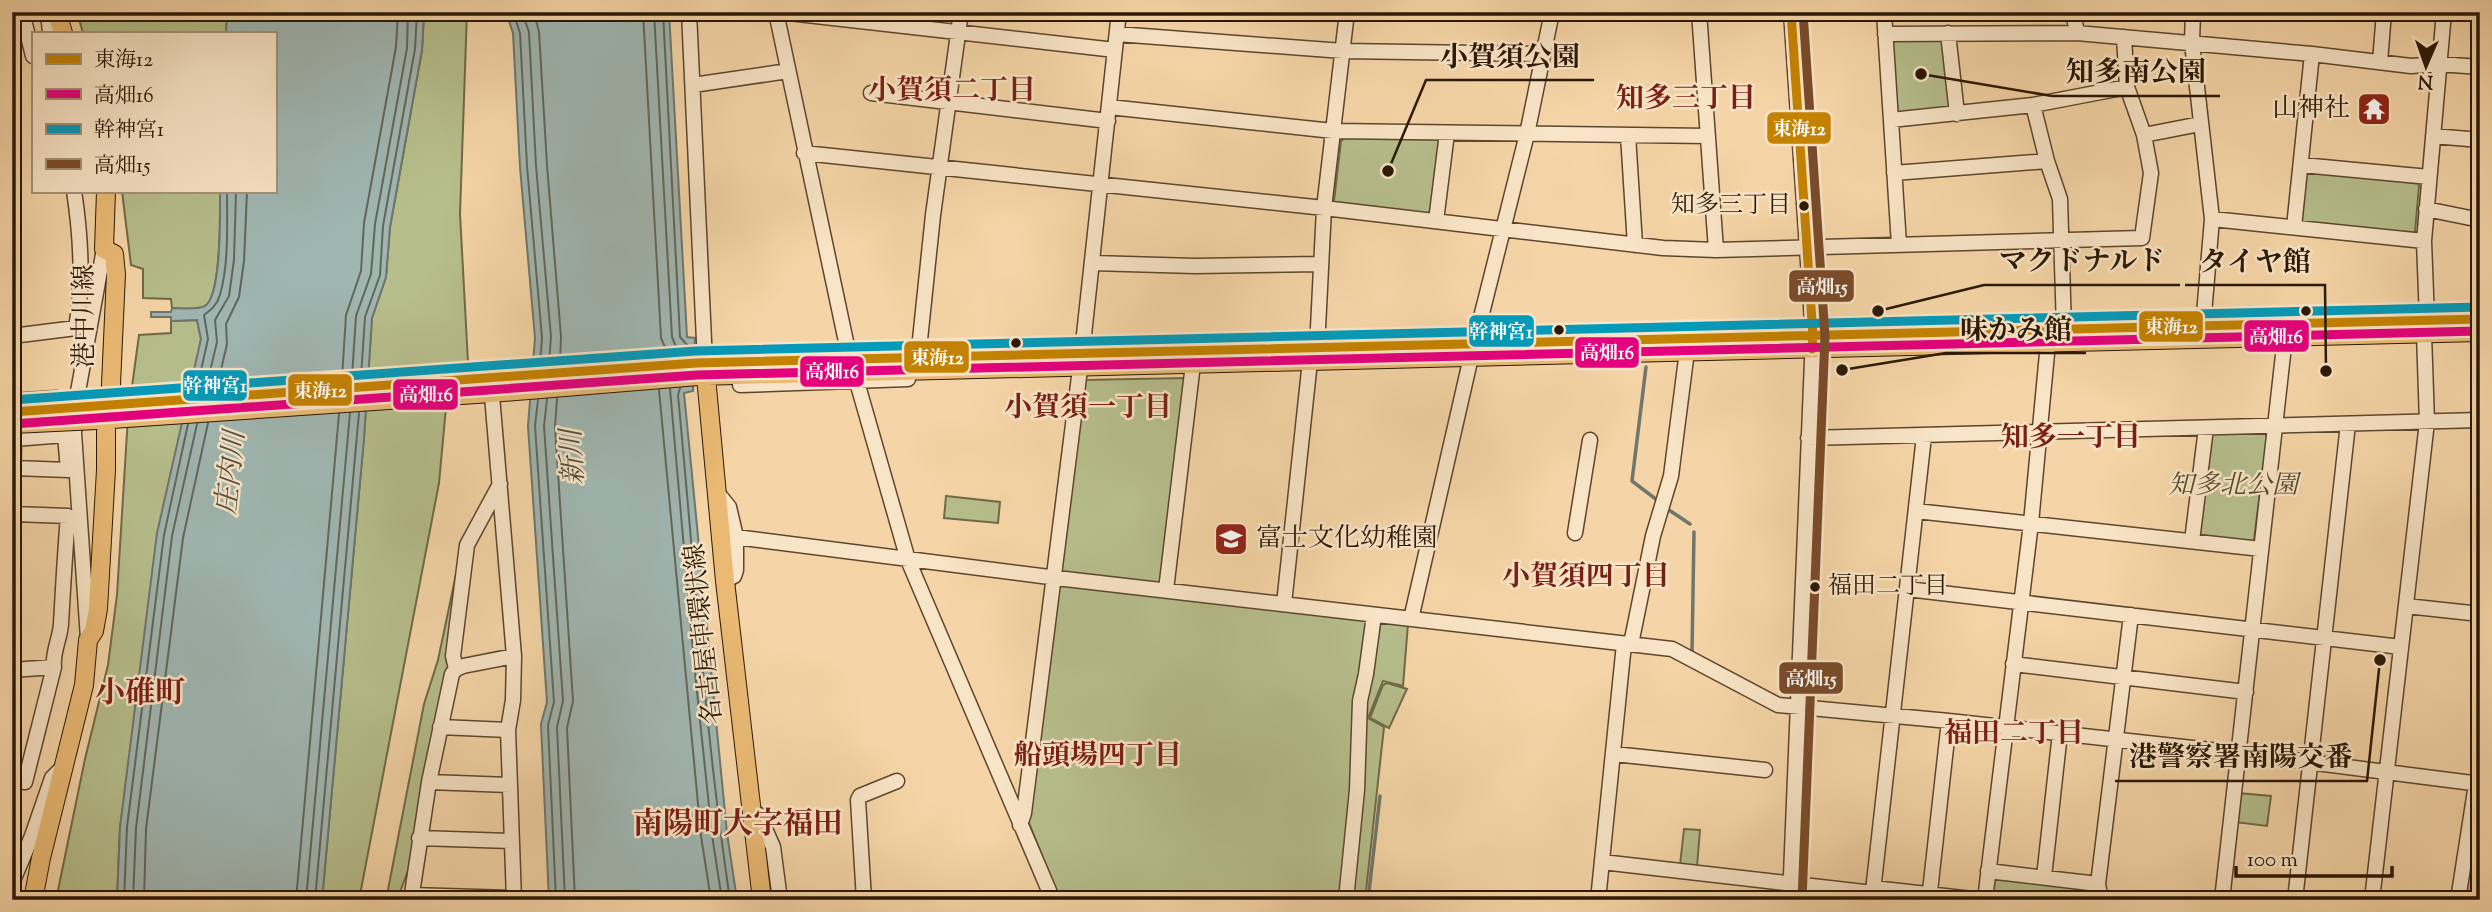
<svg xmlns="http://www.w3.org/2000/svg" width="2492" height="912" viewBox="0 0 2492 912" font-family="'Sorts Mill Goudy','Noto Serif JP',serif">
<rect width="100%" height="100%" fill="#f5d5a7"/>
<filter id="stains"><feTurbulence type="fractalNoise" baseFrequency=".00286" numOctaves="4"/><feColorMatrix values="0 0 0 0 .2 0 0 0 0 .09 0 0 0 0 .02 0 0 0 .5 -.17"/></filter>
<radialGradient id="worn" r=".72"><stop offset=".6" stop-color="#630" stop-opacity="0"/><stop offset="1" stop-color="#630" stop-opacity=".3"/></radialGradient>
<!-- green -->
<path fill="#b6be8c" stroke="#706a48" stroke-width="2" d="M77,12H227L226,33H83Z
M424,12H467L460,214L468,362L450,364L439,483L359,900H322L364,438L372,318L386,277L390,227L422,50Z
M1895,38L1942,40L1952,106L1949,110L1900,114L1895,109L1892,42Z
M1346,137L1439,138L1442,142L1433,213L1429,216L1336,204L1334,201L1341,141Z
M2311,172L2417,181L2419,186L2415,232L2412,234L2304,223L2300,218L2306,174Z
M122,191H220C220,211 222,296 205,306C197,311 181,308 172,308L171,299L143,298V269L131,265Z
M197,320L201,339L120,827L117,900H56L85,759L108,665L117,595L128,416L139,335L171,333V321Z
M1187,378L1164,585L1408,624L1403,686L1383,681L1368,718L1384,727L1365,900H1060L1027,818L1083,380Z
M2264,433L2267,436L2254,540L2250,543L2201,537L2199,534L2210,438L2213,434Z
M946,496L1000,502L998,523L944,518Z
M462,546L446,660L449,665L444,677L410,865L397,900H386L424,704L438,660Z
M1387,683L1407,689L1389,728L1370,718L1383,685Z
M2480,791V900H2462Z
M2238,793L2271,796L2267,826L2234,822Z
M1684,829L1700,830L1697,867L1680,865Z
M1998,877L2092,888L2096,900H1991L1993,880Z"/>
<!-- water -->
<path fill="#9fb6b1" stroke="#70766c" stroke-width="2" d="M227,12H424L422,50L390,227L386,277L372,318L364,438L322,900H117L120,827L157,533L201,339L197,320L171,321V317H151V312H171L172,308C181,308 197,310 205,306C222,295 220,212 220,191H275V33H226Z
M506,12H669L687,337L695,338L693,391L684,393L727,833L737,900H549L541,724L547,702L528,426L535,338L520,167L513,33Z"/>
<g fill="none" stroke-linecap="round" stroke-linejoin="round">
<!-- shore -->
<path stroke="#64665a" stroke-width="2" d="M513,12L520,33L527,166L542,338L540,364
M522,12L529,32L536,166L551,337L549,363
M534,12L539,32L547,165L561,337L560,362
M643,12L661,338L668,354
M654,12L672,337L679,354
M663,12L680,337L688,346V353
M352,377L356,316L371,274L375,224L407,48L408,12
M361,377L365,317L380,275L383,226L415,49L417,12
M342,378L346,315L361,271L364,223L396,47L398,12
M217,387L227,344L226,324L239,297L244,261L247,191
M197,388L208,339L204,315C211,310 217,305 220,295C229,263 227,224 227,191
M206,388L217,342L215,320L229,296L234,260L236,191
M680,388L678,395C694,563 705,733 730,900
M670,389L694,663L712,835L722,900
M659,390L701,836L711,900
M557,398L555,427L573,701L567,728L575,900
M547,399L544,426L563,701L557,727L565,900
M538,400L535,426L554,702L548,725L556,900
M124,900L127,827L164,535L188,424
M133,900L136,828L172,536L197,424
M144,900L146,829L183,538L208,423
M296,900L339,414
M306,900L350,413
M315,900L359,413"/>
<!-- stream -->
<path stroke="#70766c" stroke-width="3.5" d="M1646,367L1632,481L1657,500
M1669,510L1690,524
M1692,652L1694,532
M1368,900L1380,796"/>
<!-- minor casing -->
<g stroke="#5d462d" stroke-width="17">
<path id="minor" d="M22,12L33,56
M48,12L50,33
M689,12L705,363
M776,12L848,351
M780,12L1115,50
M1699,12L1716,250
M1884,12L1899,245
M2073,12L2077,33
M2193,12L2192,43L2212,219L2203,326
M1948,33L1957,114
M1117,34L1343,51L1543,54
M1885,34L2077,33L2312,54L2411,66L2439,64L2480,67
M2124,37L2127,87
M2380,62L2384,12
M693,85L788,71
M871,93L1108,121
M2033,105L2047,161L2060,199L2064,329
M1109,107L1333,131L1708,136
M1628,135L1635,245
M2144,135L2200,124
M2433,136L2480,140
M804,153L1324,208L1663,248L1716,250L2142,238L2151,173L2144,135L2127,87L2033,105L1891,120
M2302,165L2429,177
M1894,173L2047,161
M2426,209L2480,220
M2212,219L2424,241
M1436,221L1447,133
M2294,227L2312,54
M1092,263L1195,266L1321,264
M12,336L76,328C84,282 81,237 74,191
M1317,348L1324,208L1347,12
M777,353L891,350L918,359L933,215L961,12
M857,382L908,560L1053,900
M740,383V385L908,379
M491,384L514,656L513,700L508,730L514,900
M12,401L57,398V418
M12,437H14L12,554
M1808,438L2480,420
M14,468L68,470L65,435L14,439
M716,491L729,507L736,537L1065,579L1672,649L1778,705L1949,721L2238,753L2480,784
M1916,511L2261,549
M1575,533L1590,440
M2192,541L2206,428
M725,581L734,576L736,570V537
M1907,589L2401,647
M1166,590L1193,364
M1284,604L1310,361
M2406,606L2480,614
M1411,619L1471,357L1527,134L1552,12
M88,639L74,433L77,397L104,249
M1631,644L1653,536L1671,476L1687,351
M2013,664L2246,692
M456,669L453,656L467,545L500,484
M12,670L54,667
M440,727L508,730
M1614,754L1765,770
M12,781L25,782L54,667C52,653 60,639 61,624C63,588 65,552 68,516L14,514
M429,782L509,785
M751,815H759L773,847L780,900
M1020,825L1024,813L1082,353L1119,12
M419,838L511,841
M1602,862L1873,893
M1988,871L2098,884
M2044,877L2060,733
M12,883L32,836L52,778L62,768
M1873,888L1981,900
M405,899L412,895L514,898
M411,900L429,782L452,674L456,669L463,666L514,656
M864,900L858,800L860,796L897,781
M1346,900L1357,790L1360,701L1366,674L1374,615
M1598,900L1624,644
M1790,900L1813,336L1791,12
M1872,900L1924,436
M1929,900L1949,721
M1985,900L2031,523L2048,343
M2101,900L2098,884L2131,615
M2222,900L2285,337
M2295,900L2348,424
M2372,900L2427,422L2424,334L2427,320L2424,241L2444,12
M2458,900L2476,784"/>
</g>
<!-- major casing -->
<g stroke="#2a1704" stroke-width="20">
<path id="major" d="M57,12L63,33
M106,191L104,249L114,254L116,274L110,406
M930,359L1082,353L2480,319
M705,366L725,581L762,900
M98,406L696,363L860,360
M97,420L491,393L698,376L2480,332
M33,900L41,858L84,685L88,640L94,631L98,609L106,470V420"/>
</g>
<!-- minor -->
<use href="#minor" stroke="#f8e4c6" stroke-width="14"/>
<!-- major -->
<use href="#major" stroke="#eaba74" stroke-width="18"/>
<!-- major-bridge casing -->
<g stroke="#2a1704" stroke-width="20" stroke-linecap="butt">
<path id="major-bridge" d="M12,412L98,406
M13,424L97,420"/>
</g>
<!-- major-bridge -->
<use href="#major-bridge" stroke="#eaba74" stroke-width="18"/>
<!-- bus-1 casing -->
<g stroke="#f8e4c6" stroke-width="14">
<path id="bus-1" d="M1791,12L1813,336L1812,349
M12,412L696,363L2480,319"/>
</g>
<!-- bus-2 casing -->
<g stroke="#f8e4c6" stroke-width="14">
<path id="bus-2" d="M13,424L697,375L2480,331"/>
</g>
<!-- bus-3 casing -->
<g stroke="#f8e4c6" stroke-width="14">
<path id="bus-3" d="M12,400L696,351L2480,307"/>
</g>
<!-- bus-4 casing -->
<g stroke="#f8e4c6" stroke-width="14">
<path id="bus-4" d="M1802,900L1825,336L1803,12"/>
</g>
<!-- bus-1 -->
<use href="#bus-1" stroke="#c48201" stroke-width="9"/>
<!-- bus-2 -->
<use href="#bus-2" stroke="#e5007d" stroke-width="9"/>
<!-- bus-3 -->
<use href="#bus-3" stroke="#049aba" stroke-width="9"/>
<!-- bus-4 -->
<use href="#bus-4" stroke="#7a4b2a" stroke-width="9"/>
</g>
<!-- icons -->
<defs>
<g id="temple-square" transform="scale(1.75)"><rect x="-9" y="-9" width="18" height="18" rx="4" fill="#8f2418" stroke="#f8e4c6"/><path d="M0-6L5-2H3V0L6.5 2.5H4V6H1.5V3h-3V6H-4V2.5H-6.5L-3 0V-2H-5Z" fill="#fff"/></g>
<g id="school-square" transform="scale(1.75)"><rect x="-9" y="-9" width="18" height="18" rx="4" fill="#8f2418" stroke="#f8e4c6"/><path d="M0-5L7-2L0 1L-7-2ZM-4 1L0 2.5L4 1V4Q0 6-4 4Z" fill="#fff"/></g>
</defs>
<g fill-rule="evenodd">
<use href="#temple-square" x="2374" y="109"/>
<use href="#school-square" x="1231" y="539"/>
</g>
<!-- markers -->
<g fill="#2a1704" stroke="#f8e4c6" stroke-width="2.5">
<circle cx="1804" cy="206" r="6"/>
<circle cx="2306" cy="311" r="6"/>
<circle cx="1559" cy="330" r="6"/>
<circle cx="1016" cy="343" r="6"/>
<circle cx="1815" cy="587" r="6"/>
</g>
<g text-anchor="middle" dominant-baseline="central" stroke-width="5" stroke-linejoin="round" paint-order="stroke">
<!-- bus labels -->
<g font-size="24" fill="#2a1704" stroke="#f8e4c6" text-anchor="end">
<text x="1791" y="206">知多三丁目</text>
<text x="1828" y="587" text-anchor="start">福田二丁目</text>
</g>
<!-- poi labels -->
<g font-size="26" fill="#2a1704" stroke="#f8e4c6" text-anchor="end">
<text x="2350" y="109">山神社</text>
<text x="1256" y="539" text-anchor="start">富士文化幼稚園</text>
</g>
<!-- street labels -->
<g font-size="26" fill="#2a1704" stroke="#f8e4c6">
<text transform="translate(85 316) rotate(-90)">港中川線</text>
<text transform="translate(705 634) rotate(-96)">名古屋中環状線</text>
</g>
<!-- park labels -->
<g font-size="26" font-style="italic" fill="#54492d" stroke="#f8e4c6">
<text x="2233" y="486">知多北公園</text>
</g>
<!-- neighbourhood labels -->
<g font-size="28" font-weight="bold" fill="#7a1f14" stroke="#f8e4c6">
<text x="952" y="92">小賀須二丁目</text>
<text x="1686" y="100">知多三丁目</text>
<text x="1088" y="409">小賀須一丁目</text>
<text x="2071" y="439">知多一丁目</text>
<text x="1586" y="578">小賀須四丁目</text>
<text x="2014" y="735">福田二丁目</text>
<text x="1098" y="757">船頭場四丁目</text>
</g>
<!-- water labels -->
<g font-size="28" font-style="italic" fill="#534f41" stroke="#f8e4c6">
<text transform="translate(574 457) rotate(-93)">新川</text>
<text transform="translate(232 473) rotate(-84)">庄内川</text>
</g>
<!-- quarter labels -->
<g font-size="30" font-weight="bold" fill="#7a1f14" stroke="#f8e4c6">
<text x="140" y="694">小碓町</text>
<text x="738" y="825">南陽町大字福田</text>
</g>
</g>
<!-- callouts -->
<path fill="none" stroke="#2a1704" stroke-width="2.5" d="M1388 171L1426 80H1594M1921 74L2052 96H2220M1878 311L1984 285H2180M2326 371L2325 285H2185M1842 370L1946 353H2086M2380 660L2367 781H2115"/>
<g fill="#2a1704" stroke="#f8e4c6" stroke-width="2.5">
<circle cx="1388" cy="171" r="7"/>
<circle cx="1921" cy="74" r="7"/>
<circle cx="1878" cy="311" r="7"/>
<circle cx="2326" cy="371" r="7"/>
<circle cx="1842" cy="370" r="7"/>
<circle cx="2380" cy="660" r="7"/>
</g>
<g font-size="28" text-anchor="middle" font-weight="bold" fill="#2a1704" stroke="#f8e4c6" stroke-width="5" stroke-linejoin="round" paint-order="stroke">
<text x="1510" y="66">小賀須公園</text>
<text x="2136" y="81">知多南公園</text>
<text x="2082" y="270">マクドナルド</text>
<text x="2255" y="271">タイヤ館</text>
<text x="2016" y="339">味かみ館</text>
<text x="2241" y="766">港警察署南陽交番</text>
</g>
<g stroke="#f8e4c6" stroke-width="2.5">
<rect x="1766" y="111" width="66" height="34" rx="7" fill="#c48201"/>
<rect x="1788" y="269" width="67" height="34" rx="7" fill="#7a4b2a"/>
<rect x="2138" y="310" width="66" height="33" rx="7" fill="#c48201"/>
<rect x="1468" y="314" width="67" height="34" rx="7" fill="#049aba"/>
<rect x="2243" y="319" width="67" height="34" rx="7" fill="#e5007d"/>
<rect x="1574" y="336" width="66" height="33" rx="7" fill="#e5007d"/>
<rect x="903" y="340" width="67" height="34" rx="7" fill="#c48201"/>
<rect x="799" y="355" width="66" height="33" rx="7" fill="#e5007d"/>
<rect x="182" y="369" width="66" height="33" rx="7" fill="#049aba"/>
<rect x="287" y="373" width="66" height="34" rx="7" fill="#c48201"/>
<rect x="392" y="378" width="67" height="33" rx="7" fill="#e5007d"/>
<rect x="1778" y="661" width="66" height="34" rx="7" fill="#7a4b2a"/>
</g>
<g font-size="19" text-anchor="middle" font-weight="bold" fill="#fff">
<text x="1799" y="135">東海12</text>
<text x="1822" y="293">高畑15</text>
<text x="2171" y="333">東海12</text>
<text x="1501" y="338">幹神宮1</text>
<text x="2276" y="343">高畑16</text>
<text x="1607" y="359">高畑16</text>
<text x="937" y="364">東海12</text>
<text x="832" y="378">高畑16</text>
<text x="215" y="392">幹神宮1</text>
<text x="320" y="397">東海12</text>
<text x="426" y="401">高畑16</text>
<text x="1811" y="685">高畑15</text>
</g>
<!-- margin -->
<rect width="2492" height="912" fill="none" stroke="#f5d5a7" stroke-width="42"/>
<rect x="14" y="14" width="2464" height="884" fill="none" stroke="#2a1704" stroke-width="3.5"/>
<rect x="21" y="21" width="2450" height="870" fill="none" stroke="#2a1704" stroke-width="2"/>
<!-- legend -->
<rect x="32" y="32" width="245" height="161" fill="#f8e4c6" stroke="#a69278" stroke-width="2"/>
<rect x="46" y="54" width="35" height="10" fill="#c48201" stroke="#a69278" stroke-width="2"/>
<text x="94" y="66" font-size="21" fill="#2a1704">東海12</text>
<rect x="46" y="89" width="35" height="10" fill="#e5007d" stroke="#a69278" stroke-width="2"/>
<text x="94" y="102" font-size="21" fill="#2a1704">高畑16</text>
<rect x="46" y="124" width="35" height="10" fill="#049aba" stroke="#a69278" stroke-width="2"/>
<text x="94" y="136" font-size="21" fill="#2a1704">幹神宮1</text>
<rect x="46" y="159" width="35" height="10" fill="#7a4b2a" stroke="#a69278" stroke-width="2"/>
<text x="94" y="172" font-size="21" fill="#2a1704">高畑15</text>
<!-- north arrow -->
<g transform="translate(2426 66) rotate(182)" stroke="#f8e4c6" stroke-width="5" paint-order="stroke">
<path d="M0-5L12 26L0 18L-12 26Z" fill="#2a1704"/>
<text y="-10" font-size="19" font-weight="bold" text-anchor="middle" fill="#2a1704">N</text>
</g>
<!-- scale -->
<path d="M2236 866v10h156v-10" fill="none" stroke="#2a1704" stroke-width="3.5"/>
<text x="2247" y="866" font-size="21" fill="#2a1704" stroke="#f8e4c6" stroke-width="5" paint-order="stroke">100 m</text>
<rect width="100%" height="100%" filter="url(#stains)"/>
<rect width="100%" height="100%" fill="url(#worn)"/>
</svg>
